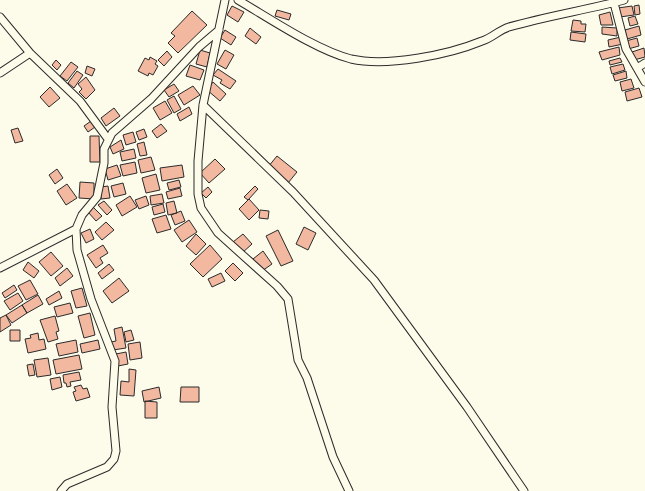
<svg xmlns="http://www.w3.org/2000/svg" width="645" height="491" viewBox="0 0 645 491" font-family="Lato,sans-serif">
<rect width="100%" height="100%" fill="#fdfbea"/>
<!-- building -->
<path fill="#f2b8a0" stroke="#2b2b2b" d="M639,5L640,14L635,15L634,6Z
M232,6L244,12L238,22L227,15Z
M632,6L634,15L620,17L618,8Z
M277,10L291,14L289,20L275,16Z
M192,11L207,25L178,53L168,43L175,36L171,33Z
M610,12L613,25H601L599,15Z
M635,16L638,24L630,26L628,18Z
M573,20L581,21V24H586L585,32L571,31Z
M639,26L641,35L627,39L625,30Z
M602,27L617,28V36L602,34Z
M250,28L261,37L256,44L245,36Z
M225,30L236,37L231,45L220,38Z
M571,32L586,34L585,42L570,40Z
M621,37L623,44L609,47L608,40Z
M637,38L639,46L628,49L626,41Z
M619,47L620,55L602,60L599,52Z
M644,48L645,57L634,60L632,52Z
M200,50L210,53L207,67L196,64Z
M225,50L234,55L226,69L217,64Z
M167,51L172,57L164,66L158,60Z
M150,57L157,61L155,64L158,66L153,75L149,73L148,76L138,71L145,58L149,60Z
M620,58L622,62L610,65L609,61Z
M56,60L61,65L57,70L52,65Z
M71,62L78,67L67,81L60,76Z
M623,64L625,70L612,74L610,67Z
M190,65L204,70L200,80L186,76Z
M87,66L95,69L92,76L85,73Z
M218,69L236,81L230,89L220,83L222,80L213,75Z
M77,71L83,75L74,88L68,83Z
M626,71L627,78L615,81L613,75Z
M86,77L95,90L86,99L79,92L82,89L78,84Z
M631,79L634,88L622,91L620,82Z
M213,82L226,94L220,101L207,90Z
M174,84L179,91L169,97L164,90Z
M193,86L200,95L184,105L178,95Z
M50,87L60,98L49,107L40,97Z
M639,88L642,97L627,101L625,92Z
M174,96L181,109L174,113L167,100Z
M165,101L172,113L160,120L153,108Z
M189,107L192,114L180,121L177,114Z
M114,108L120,116L106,126L101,118Z
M91,121L95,127L88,132L84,126Z
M161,124L167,131L157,138L152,131Z
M18,128L23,141L15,143L11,130Z
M144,129L147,137L139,140L136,132Z
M133,132L136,142L126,145L123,135Z
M90,136H99L100,162H90Z
M121,140L124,149L113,154L110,147Z
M144,142L147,155L140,156L137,144Z
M134,149L136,158L122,161L120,152Z
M277,156L297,172L288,183L268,167Z
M151,157L155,170L141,173L138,160Z
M215,159L225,169L209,183L200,173Z
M135,162L137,173L123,176L120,165Z
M117,165L121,176L108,180L105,169Z
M182,165L184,177L162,181L160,168Z
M57,169L63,178L55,184L49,175Z
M156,174L160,190L146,193L142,178Z
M179,180L181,187L169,190L167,183Z
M80,182L94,183V199L79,198Z
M123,183L126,194L114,197L111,186Z
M67,184L77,198L66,205L57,191Z
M108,186L110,198L101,199V187Z
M255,186L258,189L248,200L244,197Z
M208,187L212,192L206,198L201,193Z
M180,188L182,196L168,199L166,192Z
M162,194L164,203L151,205L150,196Z
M130,196L137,207L122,216L116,205Z
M146,196L149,205L139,209L135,200Z
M249,199L259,210L249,220L239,209Z
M104,201L112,210L107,215L98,205Z
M174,201L177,213L168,215L166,203Z
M163,204L165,212L154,215L152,207Z
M93,207L102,216L96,221L88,212Z
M260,210L269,211L268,219L259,218Z
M181,211L185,221L175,225L171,215Z
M166,215L171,229L157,233L152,219Z
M189,220L197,232L182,242L174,230Z
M106,222L114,230L102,240L95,232Z
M304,227L316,233L308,250L296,244Z
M90,229L94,239L86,243L81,233Z
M278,230L293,261L281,266L266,236Z
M196,234L206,244L196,255L186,246Z
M243,234L252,244L242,253L233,242Z
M103,245L108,253L100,258L103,263L96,268L87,255Z
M210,245L222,259L203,277L190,264Z
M263,251L272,264L262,271L253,259Z
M51,252L63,266L51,276L39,262Z
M28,262L39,271L34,278L23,270Z
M233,263L243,273L235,281L225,271Z
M109,264L114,270L102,279L98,273Z
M67,268L73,276L60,286L55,278Z
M221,273L225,281L212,287L208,279Z
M119,278L129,291L112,303L103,291Z
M30,280L38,294L26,300L18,286Z
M14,285L17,290L5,298L2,293Z
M82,288L87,306L76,308L71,291Z
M59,291L62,298L49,305L46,299Z
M18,293L23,301L10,310L4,301Z
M38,295L43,304L27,313L22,305Z
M70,303L73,313L57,317L54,307Z
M22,305L27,313L12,323L6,315Z
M90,313L95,335L84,338L78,316Z
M6,315L11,325L0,332V318Z
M55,316L59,331L56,332L58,339L48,342L40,320Z
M122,327L126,348L113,350L111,342L116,341L114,329Z
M10,330H20V341H10Z
M131,330L134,340L126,342L124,332Z
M38,333L39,340L44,339L46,349L28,353L25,339L31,338L30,335Z
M76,340L78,352L59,356L56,344Z
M98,340L100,349L82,353L80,344Z
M140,342L142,358L130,360L128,344Z
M126,352L128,364L118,366L116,354Z
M79,355L82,369L56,374L53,360Z
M48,358L51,375L37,377L34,360Z
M33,364L35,375L29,376L27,365Z
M129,369L136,370L134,396L120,395L121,381L129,382Z
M79,372L81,380L70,382L71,386L67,387L66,383H64L63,375Z
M60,377L62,387L52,390L50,379Z
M81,385L83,389L87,388L90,397L76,401L73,392L76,391L74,387Z
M159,387L161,398L144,402L142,391Z
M181,387H199V402H180Z
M145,401L157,402V418H145Z"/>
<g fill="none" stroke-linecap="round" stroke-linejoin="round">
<!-- street casing -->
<g stroke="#2b2b2b" stroke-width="9">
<path id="street" d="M225,0L203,105L198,161V194L201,208L218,233L277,286L288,299L298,360L307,378L333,457L349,491
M238,0C269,18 316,50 351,59C387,67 448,55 482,41C492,38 499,30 509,27C547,16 586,10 624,0
M614,3L626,49L645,82
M0,17L30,53L80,101L108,139
M637,68L645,63
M0,73L30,53
M203,105L293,192L374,280L467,407L524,491
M0,268L76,229
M61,491L67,484L107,467L114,459L116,451L112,407L115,361L91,299L77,250L76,229L82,215L97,197L104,163V149L112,133L151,99L199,47L219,30"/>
</g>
<!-- street -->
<use href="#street" stroke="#fdfbea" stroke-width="7"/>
</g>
</svg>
